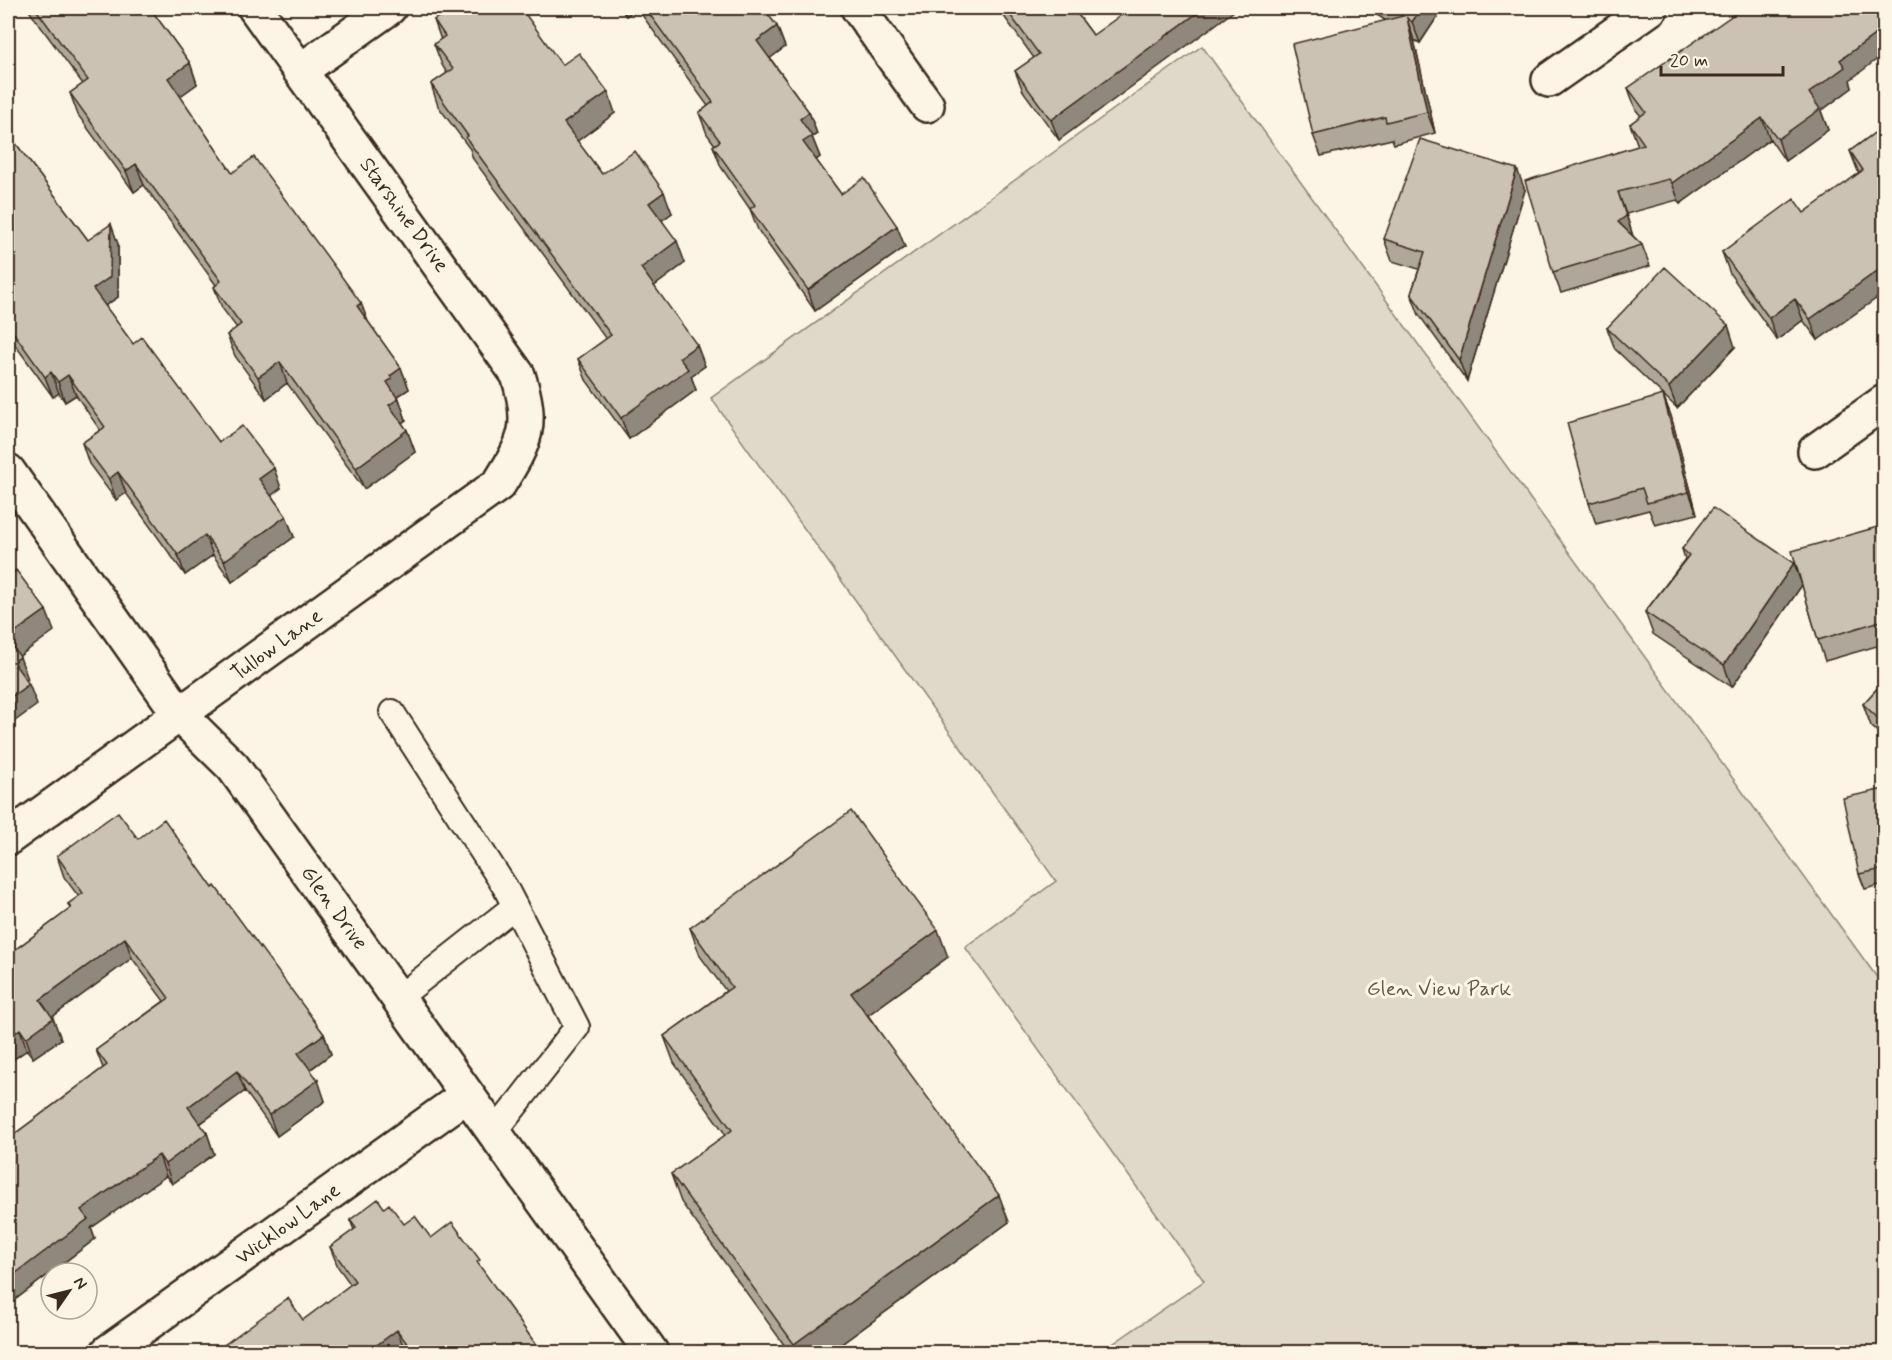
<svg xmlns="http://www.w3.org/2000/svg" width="1892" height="1360" viewBox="0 0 1892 1360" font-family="Mynerve,sans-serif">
<rect width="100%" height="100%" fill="#fcf5e5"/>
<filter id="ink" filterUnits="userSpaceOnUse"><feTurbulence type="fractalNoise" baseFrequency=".0167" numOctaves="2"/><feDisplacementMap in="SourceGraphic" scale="12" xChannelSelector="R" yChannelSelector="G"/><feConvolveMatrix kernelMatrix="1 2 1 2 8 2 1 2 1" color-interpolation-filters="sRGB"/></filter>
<g filter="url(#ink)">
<!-- green -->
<path fill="#e0d8c8" stroke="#8e8173" stroke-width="1.5" d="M1202,46L1884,987V1352H1101L1204,1281L965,947L1056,881L711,398Z"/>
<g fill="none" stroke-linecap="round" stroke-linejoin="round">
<!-- service casing -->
<g stroke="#3b2a1e" stroke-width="28">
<path id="service" d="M392,712L505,887L577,1027L494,1133
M398,998L515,906"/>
</g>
<!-- minor casing -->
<g stroke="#3b2a1e" stroke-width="38">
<path id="minor" d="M858,8L927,105
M300,71L389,8
M1549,80L1651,8
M1815,451L1884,402
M8,471L180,715L233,767L651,1352
M8,838L499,484C526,441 534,426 518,375L255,8
M108,1352L467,1095"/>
</g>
<!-- service -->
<use href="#service" stroke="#fcf5e5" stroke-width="24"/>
<!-- minor -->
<use href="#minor" stroke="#fcf5e5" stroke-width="33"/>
</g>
<!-- wall -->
<path fill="#afa79a" stroke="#3b2a1e" stroke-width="1.5" d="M27,8H150L190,63L197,84L180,96L232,173L369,323L401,368L409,389L398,396L406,420L402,423L407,430L415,452L364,489L287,383L266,399L235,356L227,335L237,328L222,308L214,287L216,285L144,185L134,192L78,115L70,93L83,84Z
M620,8H763L777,26L785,47L770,58L809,112L817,134L812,137L820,157L816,160L841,194L905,247L815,311L758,230L750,209L721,167L713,146L715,145L707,134L699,113L708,106L637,8L626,16Z
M998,8H1073L1093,35L1059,140L1023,91L1015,71L1034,58Z
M1366,8H1443L1420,43L1414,40L1435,133L1394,144L1392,139L1321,156L1313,135L1385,20Z
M434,20L562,65L615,113L577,141L602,174L672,213L662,220L685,263L654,286L705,366L691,376L696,390L629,439L586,380L578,359L606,339L473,159L470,149L438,106L431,84L447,73L442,65L434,44L441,40Z
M1850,80L1852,88L1821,111L1828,130L1785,161L1770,139L1680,204L1677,200L1626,214L1633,236L1642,245L1650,266L1561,293L1553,272L1638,146L1630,124L1641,116L1636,110L1628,88Z
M1884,126L1818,340L1803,320L1777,340L1730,274L1722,252L1804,213L1859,174L1850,151Z
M8,133L88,240L118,244V297L105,306L133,344L219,442L281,488L271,495L286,516L294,537L232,582L213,555L185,575L126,493L116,500L89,464L82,443L100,430L76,395L65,402L59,393L53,397L8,335Z
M1525,190L1467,381L1419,315L1411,294L1419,269L1392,261L1384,239Z
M1607,328L1735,347L1677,408L1615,349Z
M1663,395L1671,416L1697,514L1655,525L1649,510L1596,524L1589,503Z
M1884,523V644L1825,661L1818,640L1802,585L1732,687L1653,634L1645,612L1685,559L1682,549L1794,563L1800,579Z
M1884,681V738L1871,726L1863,704Z
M1884,789V884L1865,889L1859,874Z
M138,839L213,888L324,1034L331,1054L310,1070L325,1101L277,1136L245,1091L200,1124L207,1133L214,1154L172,1184L166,1176L91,1228L95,1239L8,1305V1139L103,1068L96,1050L164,1001L132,958L52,1017L61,1039L33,1058L27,1050L8,1063V955L70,909L68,904L79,897L64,877L57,856Z
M690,928L948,957L868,1015L1009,1222L829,1353H790L681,1202L671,1174L726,1135L674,1063L664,1036L726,991L700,956Z
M384,1208L404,1224L431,1238L483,1271L542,1353H406L405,1350L402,1353H213L303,1320L351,1285L338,1267L330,1247L354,1230L350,1220Z"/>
<!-- shaded-wall -->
<path fill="#8f887d" stroke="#3b2a1e" stroke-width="1.5" d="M623,8H637L626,16Z
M1204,8H1238L1059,140L1051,120Z
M1421,8H1443L1420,43L1412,22Z
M1407,18L1414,40L1435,133L1427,112Z
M777,26L785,47L765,62L757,41Z
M1884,28V54L1850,80L1852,88L1821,111L1828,130L1785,161L1778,139L1809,93L1840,60Z
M190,63L197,84L175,100L168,78Z
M608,92L615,113L572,145L564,123Z
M809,112L817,134L812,137L820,157L811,163L803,142L800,119Z
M1762,118L1770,139L1680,204L1672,183Z
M136,164L144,185L134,192L126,171Z
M1517,169L1525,190L1467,381L1459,360Z
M664,192L672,213L657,224L649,203Z
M1618,192L1626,214L1633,237L1618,222Z
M111,224L118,244V297L100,309L93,289Z
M897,226L905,247L815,311L808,290Z
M677,241L685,263L649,290L641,268Z
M1884,266V293L1818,340L1810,319Z
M1795,299L1803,320L1777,340L1769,318Z
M361,303L369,324L357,306Z
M1728,325L1735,347L1677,408L1669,387Z
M697,345L705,366L691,376L696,390L629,439L621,418L679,358Z
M280,362L287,383L266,399L258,377Z
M401,368L409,389L398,396L406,420L397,426L389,405L387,382L390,376Z
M51,372L59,393L53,397L45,377Z
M68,375L76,395L65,402L58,382Z
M1663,395L1671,416L1697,514L1689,492Z
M407,430L415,452L364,489L356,468Z
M274,468L281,488L267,499L259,479Z
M118,472L126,493L116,500L109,479Z
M286,516L294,537L232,582L224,561Z
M205,535L213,555L185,575L178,555Z
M1794,563L1802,585L1732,687L1724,665Z
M46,610L54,631L14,660L8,642V637Z
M20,657L28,679L21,684L13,662Z
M29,684L37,705L8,726V699Z
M938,930L948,957L861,1020L851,993Z
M125,938L132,958L48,1020L40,1000Z
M53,1018L61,1039L33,1058L26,1038Z
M20,1029L27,1050L8,1063V1038Z
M324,1034L331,1054L305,1073L298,1053Z
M237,1071L245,1091L195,1127L188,1107Z
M318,1080L325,1101L277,1136L269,1115Z
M207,1133L214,1154L172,1184L165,1164Z
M159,1155L166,1176L91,1228L95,1239L8,1305V1279L81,1210Z
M999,1195L1009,1222L829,1353H797L794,1344Z
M397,1330L405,1350L402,1353H366Z"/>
<!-- building -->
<path fill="#ccc2b3" stroke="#3b2a1e" stroke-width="1.5" d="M35,8H150L190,63L168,78L232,173L254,157L361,303L357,306L401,368L390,376L392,379L387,382L398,399L389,405L407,430L356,468L280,362L258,377L227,335L241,324L214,287L221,281L136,164L126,171L70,93L88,80Z
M451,8H521L562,65L579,53L608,92L564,123L602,174L635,151L664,192L649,203L677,241L641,268L697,345L679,358L688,369L621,418L578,359L611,335L466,138L468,136L431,84L453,69L434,44L445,36L434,20Z
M645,8H763L777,26L757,41L809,112L800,119L812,136L803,142L841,194L864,178L897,226L808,290L750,209L755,205L713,146L720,141L699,113L713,102Z
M1005,8H1073L1093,35L1131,8H1204L1051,120L1015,71L1039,54Z
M1390,8H1421L1412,22L1407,18L1427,112L1386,122L1385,117L1313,135L1292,44L1403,16Z
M1743,8H1884V28L1840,60L1845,67L1809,93L1820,109L1778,139L1762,118L1672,183L1669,179L1618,192L1626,216L1618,222L1642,245L1553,272L1525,181L1644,144L1630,124L1646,112L1628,88Z
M1884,126V266L1810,319L1795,299L1769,318L1722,252L1794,199L1804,213L1863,170L1850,151Z
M8,133L88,240L111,224L110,277L93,289L133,344L142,337L219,442L242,426L274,468L259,479L286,516L224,561L205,535L178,555L118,472L109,479L82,443L105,427L68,375L58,382L51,372L45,377L8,325Z
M1420,139L1517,169L1459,360L1411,294L1425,252L1384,239Z
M1665,267L1728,325L1669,387L1607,328Z
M1663,395L1689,492L1647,503L1642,488L1589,503L1567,423Z
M1713,508L1794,563L1724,665L1645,612L1689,555L1682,549Z
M1884,523V567H1882L1884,577V620L1818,640L1792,551L1881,526Z
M16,570L46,610L8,637V577Z
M8,640L20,657L13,662L29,684L8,699Z
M1884,681V724L1863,704Z
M1884,789V869L1859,874L1843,798Z
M851,811L938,930L851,993L999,1195L794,1344L671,1174L732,1130L664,1036L732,987L690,928Z
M118,812L138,839L164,819L213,888L215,886L324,1034L298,1053L318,1080L269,1115L237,1071L188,1107L207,1133L165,1164L159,1155L81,1210L88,1219L8,1279V1139L107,1065L96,1050L169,998L125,938L40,1000L53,1018L26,1038L20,1029L8,1038V955L71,908L68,904L83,893L57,856Z
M378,1199L384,1208L389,1204L404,1224L415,1216L431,1238L452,1222L480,1260L477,1262L542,1353H414L397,1330L366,1353H213L288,1298L303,1320L355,1281L330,1247L356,1228L350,1220Z"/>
</g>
<g text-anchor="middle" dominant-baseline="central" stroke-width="6" stroke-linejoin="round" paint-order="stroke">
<!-- street labels -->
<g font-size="21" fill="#3b2a1e" stroke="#fcf5e5">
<text transform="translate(404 215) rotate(54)">Starshine Drive</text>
<text transform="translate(277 645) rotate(-36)">Tullow Lane</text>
<text transform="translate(334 908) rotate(54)">Glen Drive</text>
<text transform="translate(288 1224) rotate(-36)">Wicklow Lane</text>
</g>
<!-- park labels -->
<g font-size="21" fill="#645648" stroke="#fcf5e5">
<text x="1439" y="989">Glen View Park</text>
</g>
</g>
<!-- margin -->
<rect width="1892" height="1360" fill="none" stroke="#fcf5e5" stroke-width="30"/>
<rect x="15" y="15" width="1862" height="1330" fill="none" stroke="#3b2a1e" stroke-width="2" filter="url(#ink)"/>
<!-- north arrow -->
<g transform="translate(69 1291) rotate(55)"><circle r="28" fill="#fcf5e5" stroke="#afa495" stroke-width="1.5"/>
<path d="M0-4.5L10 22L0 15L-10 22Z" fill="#3b2a1e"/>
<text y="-9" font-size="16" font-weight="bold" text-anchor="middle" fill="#3b2a1e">N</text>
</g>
<!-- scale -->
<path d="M1661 66v9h122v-9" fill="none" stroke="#3b2a1e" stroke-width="3"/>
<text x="1670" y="66" font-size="18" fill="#3b2a1e" stroke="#fcf5e5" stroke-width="4.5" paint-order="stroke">20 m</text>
</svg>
